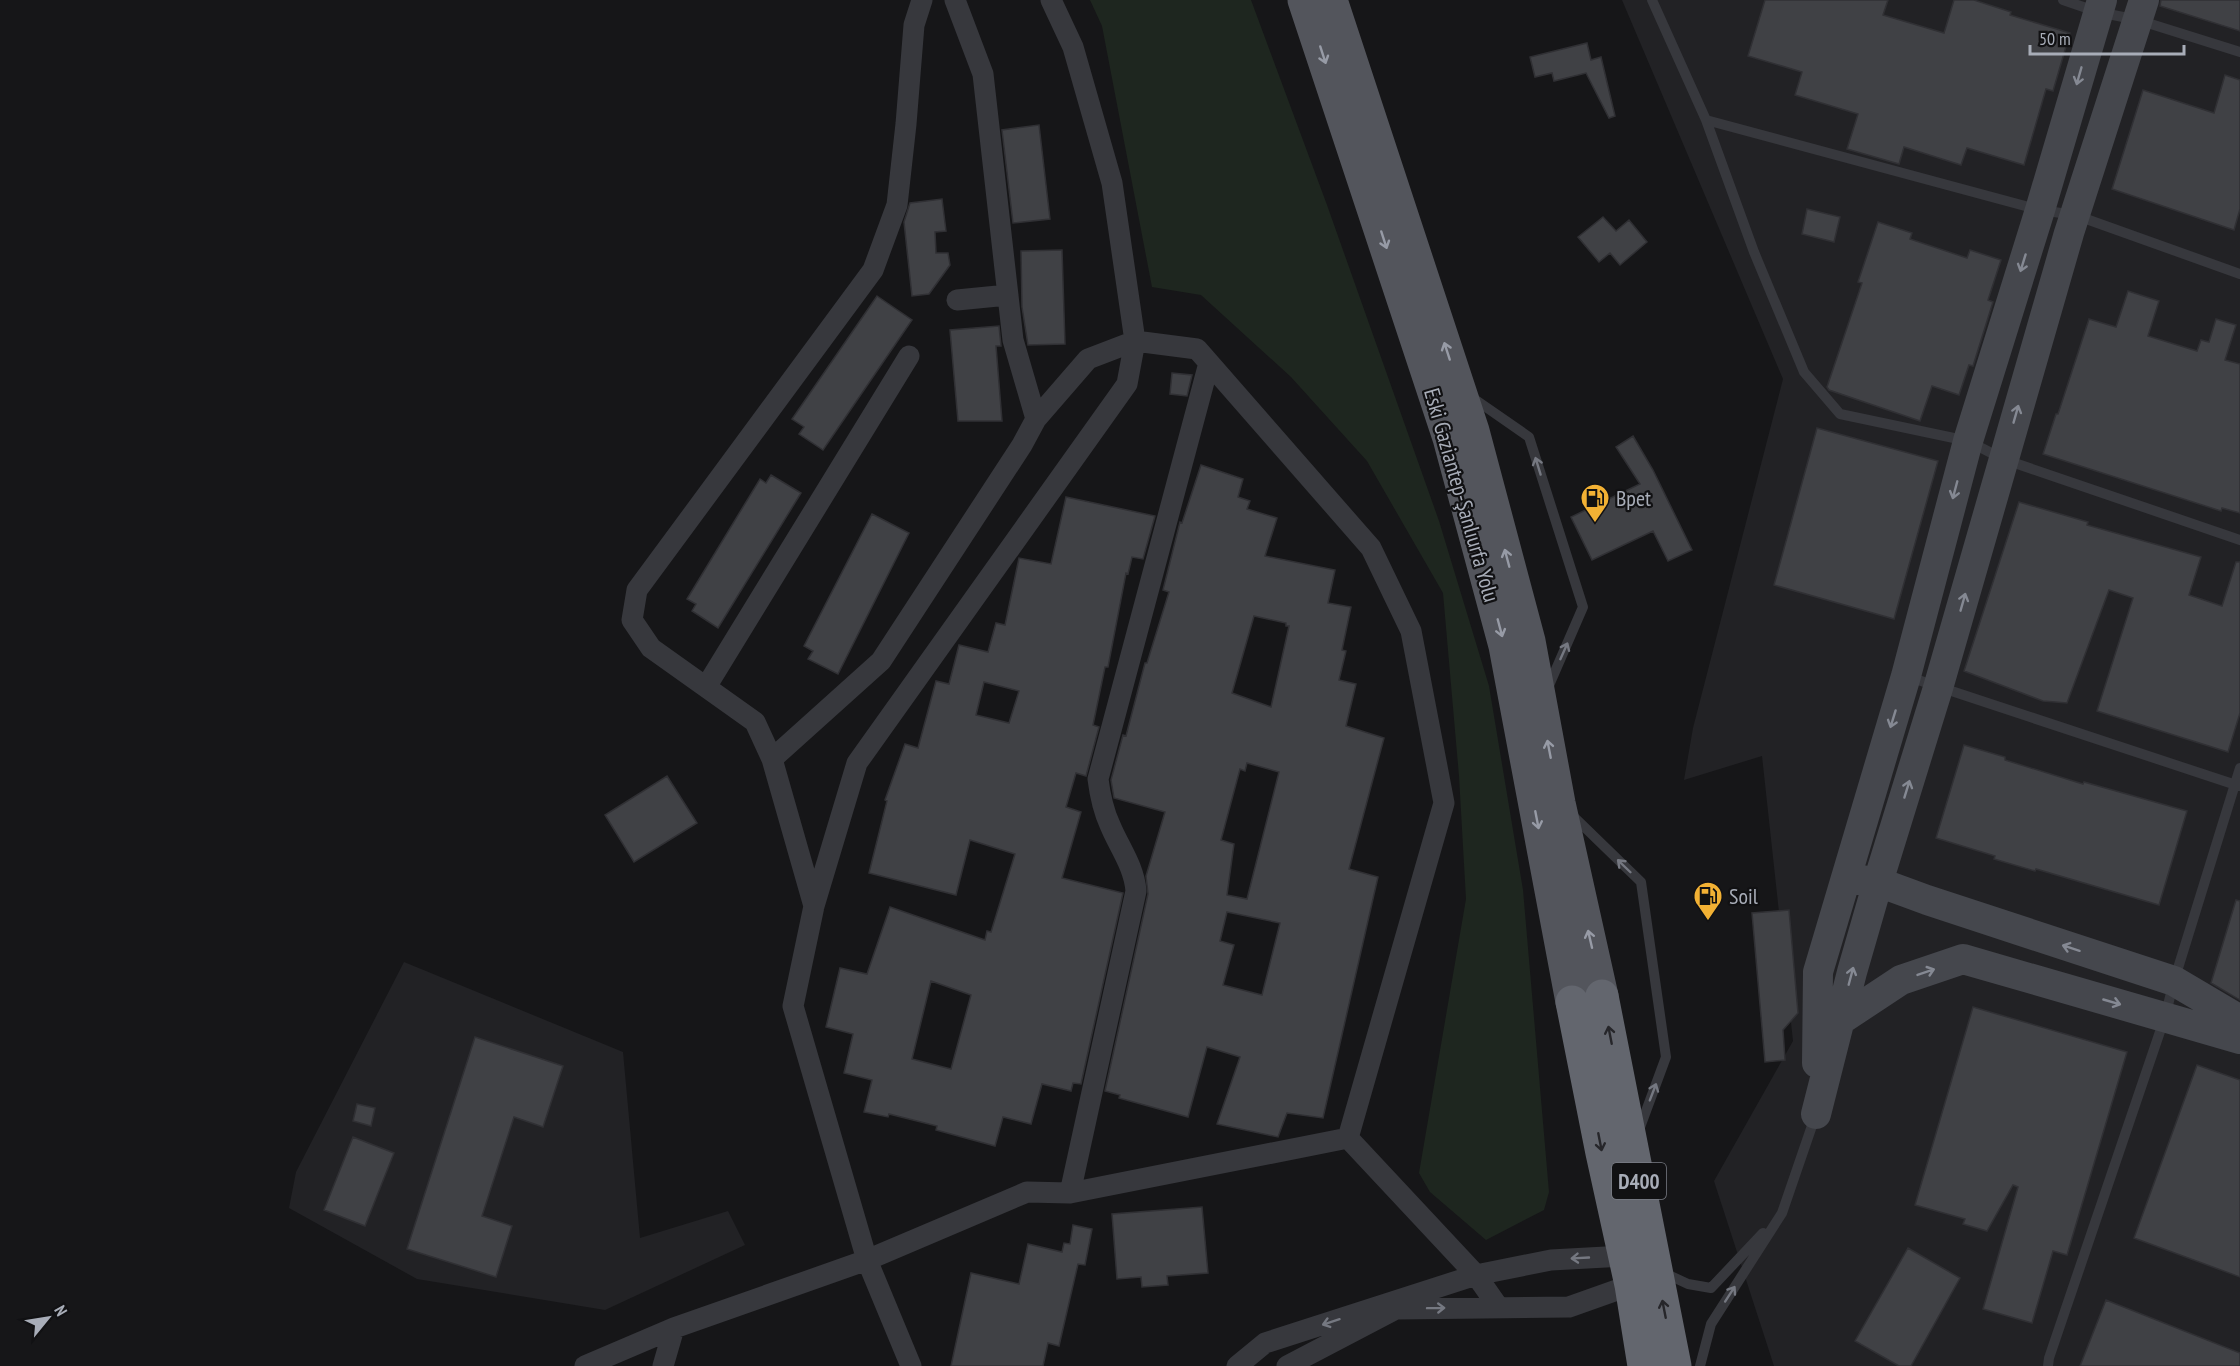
<svg xmlns="http://www.w3.org/2000/svg" width="2240" height="1366" viewBox="0 0 2240 1366" font-family="'PT Sans Narrow',sans-serif">
<rect width="100%" height="100%" fill="#161618"/>
<!-- built -->
<path fill="#222225" d="M1622,0H2240V1366H1774L1714,1181L1793,1041L1762,756L1684,780L1693,728L1783,379Z
M404,962L623,1052L640,1238L728,1211L745,1245L605,1310L417,1279L289,1208L296,1172Z"/>
<!-- green -->
<path fill="#1e261f" d="M1090,0H1251L1327,205L1439,521L1489,686L1523,890L1549,1192L1544,1210L1486,1240L1430,1192L1419,1173L1466,899L1459,776L1443,593L1367,461L1291,377L1201,295L1152,287L1102,26Z"/>
<!-- building -->
<path fill="#404145" stroke="#303034" stroke-width="1.5" fill-rule="evenodd" d="M1765,0H1888L1883,15L1944,33L1954,0H1974L2011,12L2010,15L2070,33L2053,91L2046,89L2024,165L1967,148L1961,165L1904,147L1899,164L1847,149L1858,114L1795,95L1802,72L1748,56Z
M2161,0H2240V31L2160,6Z
M1587,43L1591,60L1601,57L1615,116L1609,118L1586,73L1554,81L1552,73L1535,77L1530,57Z
M2225,75L2240,80V209L2234,230L2112,189L2143,90L2214,113Z
M1039,125L1050,219L1013,223L1002,130Z
M942,199L946,231L935,232L936,253H948L950,265L929,294L912,296L904,222L910,203Z
M1807,209L1840,217L1834,242L1802,234Z
M1603,217L1616,231L1629,220L1647,242L1620,265L1610,253L1599,262L1578,237Z
M1878,222L1912,233L1910,239L1967,258L1970,250L2001,260L1988,300L1993,302L1973,366L1969,365L1959,395L1932,386L1920,421L1829,390L1827,387L1862,283L1858,282Z
M1062,250L1065,344L1028,345L1022,307L1021,251Z
M2128,291L2159,301L2148,336L2197,351L2201,340L2209,342L2216,319L2236,325L2225,360L2240,364V513L2222,508L2221,511L2043,454L2056,414H2058L2089,319L2116,327Z
M877,296L912,320L823,450L799,434L804,427L792,419Z
M999,326L1001,346H996L1002,421H958L950,330Z
M1172,373L1192,375L1187,396L1170,394Z
M1817,428L1938,461L1894,619L1774,585Z
M1633,436L1653,470L1692,550L1668,561L1653,531L1592,560L1571,517L1640,484L1616,447Z
M1201,465L1243,479L1238,497L1250,501L1247,509L1277,518L1265,556L1335,570L1328,603L1351,607L1342,650L1346,651L1339,680L1356,684L1346,726L1384,738L1349,869L1378,877L1323,1118L1287,1113L1278,1137L1217,1124L1240,1057L1207,1047L1188,1117L1119,1098L1120,1095L1105,1091L1148,894L1146,876L1165,812L1114,798L1111,780L1123,735L1126,736L1145,663H1147L1169,592L1163,590L1180,522L1182,523ZM1254,616L1286,623V626H1289L1271,707L1232,693ZM1247,763L1279,772L1247,899L1227,895L1234,844L1221,840L1240,769L1245,771ZM1227,912L1280,923L1262,995L1223,985L1234,945L1220,941Z
M771,475L801,493L718,628L692,611L696,604L687,599L760,479L766,483Z
M1066,497L1155,516L1143,559L1132,557L1128,574L1126,573L1108,667H1105L1093,725L1099,727L1086,776L1076,773L1066,807L1081,812L1062,878L1123,893L1081,1084L1073,1083L1071,1091L1042,1084L1031,1124L1003,1117L995,1146L936,1130L937,1126L889,1114L888,1117L864,1112L872,1080L844,1073L853,1034L826,1027L840,968L867,974L890,907L985,940L987,931L991,932L1015,854L970,840L956,895L869,873L887,801L885,800L905,744L918,748L936,681L949,684L959,645L988,652L996,623L1005,625L1019,558L1051,564ZM984,682L1019,691L1009,723L976,715ZM931,981L971,995L951,1069L912,1059Z
M2019,502L2088,522L2087,525L2201,557L2189,595L2222,606L2236,562H2240V713L2228,752L2097,711L2133,598L2109,590L2067,703L2043,701L1964,671Z
M872,514L909,533L838,674L808,659L813,651L804,646Z
M1964,745L2005,757V760L2083,784L2084,782L2187,811L2159,905L2036,869L2035,871L1994,859L1995,856L1936,838Z
M667,776L697,823L634,862L605,815Z
M2236,900L2240,901V1000L2211,983Z
M1789,910L1798,1013L1783,1030L1785,1060L1765,1062L1752,913Z
M1973,1007L2127,1052L2067,1255L2053,1251L2032,1323L1983,1309L2018,1187L2013,1185L1987,1231L1963,1224L1965,1219L1915,1205Z
M475,1037L563,1066L543,1127L514,1117L482,1216L512,1226L496,1277L407,1249Z
M2197,1065L2240,1080V1277L2134,1238Z
M357,1104L375,1108L371,1126L353,1121Z
M353,1137L394,1153L365,1226L324,1210Z
M1202,1207L1208,1273L1167,1276L1168,1285L1142,1287L1141,1277L1117,1279L1112,1214Z
M1073,1225L1092,1229L1085,1265L1078,1264L1059,1346L1048,1343L1043,1366H951L971,1273L1019,1284L1028,1244L1062,1252L1064,1243L1070,1244Z
M1908,1248L1960,1278L1911,1366H1899L1855,1341Z
M2106,1300L2240,1353V1366H2080Z"/>
<g fill="none" stroke-linecap="round" stroke-linejoin="round">
<!-- lane -->
<path stroke="#37383d" stroke-width="10" d="M1652,0L1706,120L1754,252L1804,372L1840,414L1968,441L2003,459L2240,540
M2063,0L2098,12L2138,20L2240,52
M1706,120L2040,210L2075,215L2240,274
M1470,396L1529,437L1583,607L1547,690
M1906,676L2239,786
M1572,815L1641,882L1666,1057L1639,1130
M1662,1272L1688,1284L1711,1288L1763,1233
M1700,1366L1711,1324L1782,1213L1815,1117
M2048,1366L2049,1358L2165,1017L2174,981L2240,768"/>
<!-- street -->
<path stroke="#37383d" stroke-width="21" d="M955,0L983,74L1013,340L1036,419
M957,300L1008,295
M706,687L909,356
M772,759L881,661L1022,445L1036,419L1088,359L1135,341L1197,349L1371,548L1411,631L1444,803L1348,1138L1476,1275L1499,1308
M814,906L772,759L755,722L651,648L632,620L637,590L873,270L897,205L906,124L914,25L922,0
M1070,1193L1136,891C1134,866 1119,847 1110,825C1103,810 1100,795 1098,779L1209,363
M585,1366L674,1328L867,1260L1027,1192L1070,1193L1348,1138
M663,1366L674,1328
M911,1366L867,1260L793,1006L814,906L857,763L1127,384L1135,341L1112,183L1073,47L1051,0
M1237,1366L1265,1343L1476,1275L1551,1260L1624,1256L1634,1260
M1287,1366L1396,1309L1569,1307L1631,1285L1641,1279"/>
<!-- secondary -->
<path stroke="#45474d" stroke-width="30" d="M1859,880L1878,882L1927,900L2174,981L2240,1020
M1839,1021L1901,980L1963,959L2240,1039
M1817,1063L1818,972L1906,676L1968,441L2040,210L2102,0
M1816,1114L1852,972L1878,882L1938,688L2069,233L2144,0"/>
<!-- primary -->
<path stroke="#53555c" stroke-width="33" d="M1304,0L1449,438L1505,646L1572,1002
M1331,0L1473,431L1529,641L1559,803L1602,996"/>
<!-- highway -->
<path stroke="#63666e" stroke-width="33" d="M1602,996L1675,1366
M1572,1002L1602,1153L1631,1285L1644,1366"/>
</g>
<!-- one-way arrows -->
<defs><path id="oneway-shaft" d="M-6 0H5M1.5-3L5.5 0L1.5 3" fill="none" stroke-width="1.6" stroke-linecap="round" stroke-linejoin="round" transform="scale(1.5)"/></defs>
<g stroke="#979ba6">
<use href="#oneway-shaft" transform="translate(1323 55) rotate(72)"/>
<use href="#oneway-shaft" transform="translate(1384 240) rotate(72)"/>
<use href="#oneway-shaft" transform="translate(1447 351) rotate(-108)"/>
<use href="#oneway-shaft" transform="translate(1507 558) rotate(-105)"/>
<use href="#oneway-shaft" transform="translate(1500 628) rotate(75)"/>
<use href="#oneway-shaft" transform="translate(1549 749) rotate(-101)"/>
<use href="#oneway-shaft" transform="translate(1537 820) rotate(79)"/>
<use href="#oneway-shaft" transform="translate(1590 939) rotate(-103)"/>
</g>
<g stroke="#858993">
<use href="#oneway-shaft" transform="translate(2079 76) rotate(106)"/>
<use href="#oneway-shaft" transform="translate(2023 263) rotate(107)"/>
<use href="#oneway-shaft" transform="translate(2016 414) rotate(-74)"/>
<use href="#oneway-shaft" transform="translate(1955 490) rotate(105)"/>
<use href="#oneway-shaft" transform="translate(1963 602) rotate(-74)"/>
<use href="#oneway-shaft" transform="translate(1893 719) rotate(107)"/>
<use href="#oneway-shaft" transform="translate(1907 789) rotate(-73)"/>
<use href="#oneway-shaft" transform="translate(2071 948) rotate(-162)"/>
<use href="#oneway-shaft" transform="translate(1926 972) rotate(-19)"/>
<use href="#oneway-shaft" transform="translate(1851 976) rotate(-75)"/>
<use href="#oneway-shaft" transform="translate(2112 1002) rotate(16)"/>
</g>
<g stroke="#757881">
<use href="#oneway-shaft" transform="translate(1538 466) rotate(-107)"/>
<use href="#oneway-shaft" transform="translate(1564 651) rotate(-66)"/>
<use href="#oneway-shaft" transform="translate(1624 866) rotate(-136)"/>
<use href="#oneway-shaft" transform="translate(1653 1092) rotate(-69)"/>
<use href="#oneway-shaft" transform="translate(1580 1258) rotate(177)"/>
<use href="#oneway-shaft" transform="translate(1730 1294) rotate(-57)"/>
<use href="#oneway-shaft" transform="translate(1436 1308) rotate(-1)"/>
<use href="#oneway-shaft" transform="translate(1331 1322) rotate(162)"/>
</g>
<g stroke="#26262a">
<use href="#oneway-shaft" transform="translate(1610 1035) rotate(-101)"/>
<use href="#oneway-shaft" transform="translate(1600 1142) rotate(79)"/>
<use href="#oneway-shaft" transform="translate(1664 1309) rotate(-101)"/>
</g>
<!-- icons -->
<defs>
<g id="fuel-pin" transform="scale(1.5)"><path d="M0 17L-7.5 6A9.5 9.5 0 1 1 7.5 6Z" fill="#f2b134" stroke="#111113"/><path d="M-5.5-6h7V0h2V4h1.3V-2.5L3-4.5l.8-.8L6-3V5H2.5V1h-1V6h-7ZM-4.2-4.7v3.2H.2V-4.7Z" fill="#111"/></g>
</defs>
<g fill-rule="evenodd">
<use href="#fuel-pin" x="1595" y="498"/>
<use href="#fuel-pin" x="1708" y="896"/>
</g>
<g text-anchor="middle" dominant-baseline="central" stroke-width="4.5" stroke-linejoin="round" paint-order="stroke">
<!-- shield labels -->
<rect fill="#111113" stroke="#7b7e86" stroke-width="1.5" x="1612" y="1163" width="54" height="36" rx="4.5"/>
<g font-size="21" font-weight="bold" fill="#a8adb8">
<text x="1639" y="1181">D400</text>
</g>
<!-- street labels -->
<g font-size="22" fill="#a8adb8" stroke="#111113">
<text transform="translate(1462 495) rotate(74)">Eski Gaziantep-Şanlıurfa Yolu</text>
</g>
<!-- poi labels -->
<g font-size="22" fill="#a8adb8" stroke="#111113" text-anchor="start">
<text x="1616" y="498">Bpet</text>
<text x="1729" y="896">Soil</text>
</g>
</g>
<!-- north arrow -->
<g transform="translate(48 1318) rotate(60)" stroke="#111113" stroke-width="4.5" paint-order="stroke">
<path d="M0-4.5L10 22L0 15L-10 22Z" fill="#a8adb8"/>
<text y="-9" font-size="16" font-weight="bold" text-anchor="middle" fill="#a8adb8">N</text>
</g>
<!-- scale -->
<path d="M2030 45v9h154v-9" fill="none" stroke="#a8adb8" stroke-width="3"/>
<text x="2039" y="45" font-size="18" fill="#a8adb8" stroke="#111113" stroke-width="4.5" paint-order="stroke">50 m</text>
</svg>
